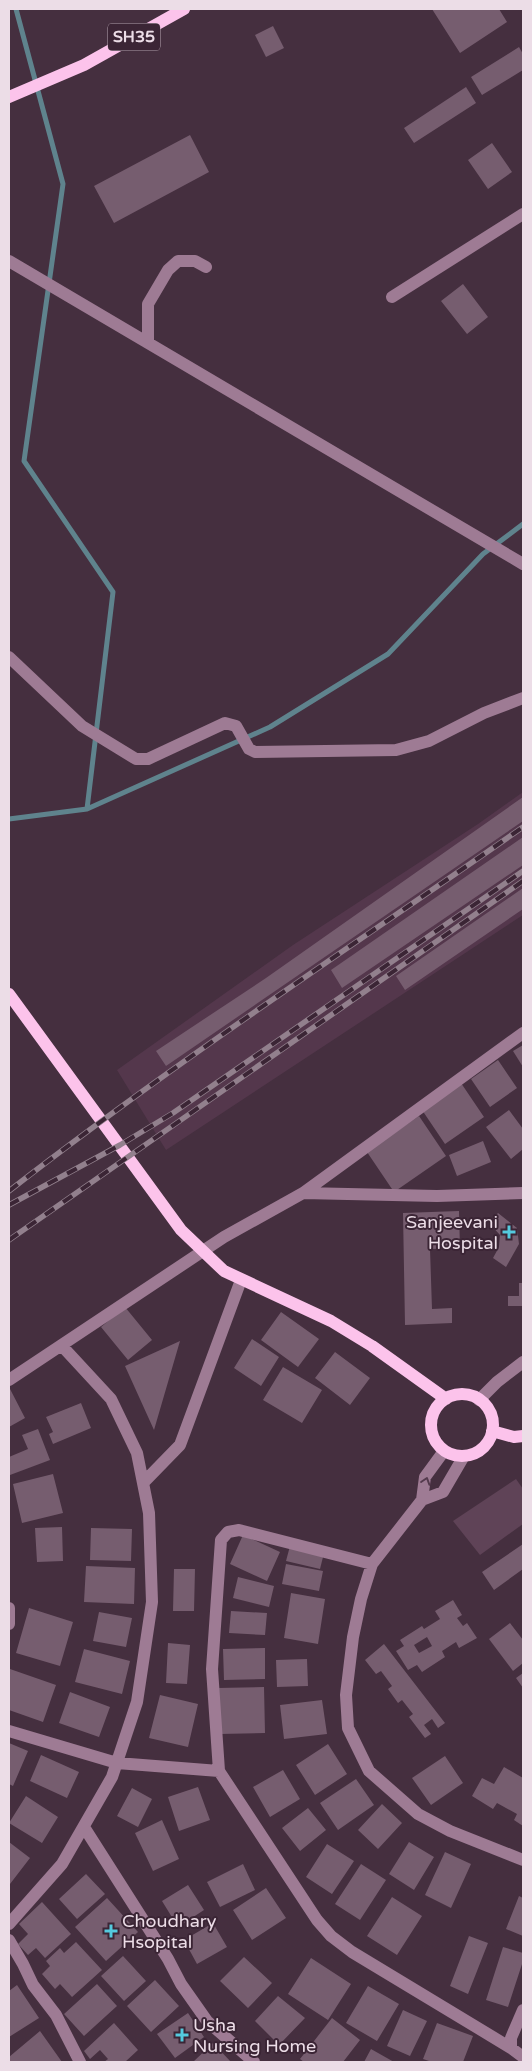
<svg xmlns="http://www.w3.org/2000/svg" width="532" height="2071" viewBox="0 0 532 2071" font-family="'Varela Round',sans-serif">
<rect width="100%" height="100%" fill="#452f3f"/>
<!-- built -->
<path fill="#54374c" d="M523,792V915L166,1150L117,1070L293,945L478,824Z"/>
<!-- green -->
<path fill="#5f4357" d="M516,1479L523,1489V1524L480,1555L453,1521Z"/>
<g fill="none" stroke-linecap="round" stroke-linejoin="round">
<!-- stream -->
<path stroke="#5f838d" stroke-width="5" d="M87,809L270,727L388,654L483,554L523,524
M9,819L87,809L113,592L24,461L63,184L16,9"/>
</g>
<!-- building -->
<path fill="#765d6f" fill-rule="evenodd" d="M432,9H499L507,22L460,53Z
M273,26L284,48L266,57L255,35Z
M519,47L523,54V70L482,95L471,77Z
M466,87L476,103L414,143L404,128Z
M190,135L209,172L114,223L94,186Z
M492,143L512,172L488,189L468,160Z
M463,284L488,317L467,334L441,301Z
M523,797V821L166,1066L156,1051L266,978Z
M523,837V865L342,988L331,970Z
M523,888V909L405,990L396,976Z
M523,1045V1067L513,1051Z
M498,1060L517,1088L490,1107L471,1079Z
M461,1083L484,1117L445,1144L422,1110Z
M509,1110L523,1129V1149L511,1159L486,1127Z
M419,1116L446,1156L394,1192L367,1152Z
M483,1141L491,1162L457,1176L449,1155Z
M459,1211L460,1248L430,1249L432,1309L452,1308V1323L405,1325L403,1213Z
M498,1213L517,1228L519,1244L506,1267L493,1258L499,1247L500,1235L489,1223Z
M519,1283H523V1306H508V1296H519Z
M125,1307L152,1340L128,1360L101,1327Z
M281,1312L319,1339L298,1367L261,1340Z
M252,1339L279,1357L261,1386L234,1368Z
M180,1341L154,1430L125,1366Z
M335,1352L370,1378L350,1405L315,1378Z
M283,1367L322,1390L302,1423L263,1400Z
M9,1387L25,1418L9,1427Z
M81,1403L91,1428L53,1444L49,1434L53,1432L46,1417Z
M38,1429L50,1460L10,1475L9,1457L28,1449L22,1435Z
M53,1474L63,1513L22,1523L13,1484Z
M62,1527L63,1561L37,1562L35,1528Z
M91,1528L132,1529L131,1561L90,1560Z
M243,1535L280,1552L267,1581L230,1564Z
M523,1544V1569L494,1590L482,1572Z
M290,1546L324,1553L320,1569L286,1561Z
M286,1564L323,1571L319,1591L282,1584Z
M86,1566L135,1568L134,1604L84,1602Z
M174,1569H195L194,1611H173Z
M238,1577L274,1586L269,1607L233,1598Z
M291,1593L325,1599L318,1644L284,1638Z
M453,1600L462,1615L457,1618L463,1626L467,1623L477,1638L459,1648L456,1642L442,1651L445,1657L422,1672L417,1665L408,1670L396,1651L404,1646L400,1640L422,1626L424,1629L440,1619L435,1611ZM427,1637L432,1646L419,1653L414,1645Z
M29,1608L73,1622L60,1666L16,1653Z
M231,1611L267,1613L265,1635L229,1633Z
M99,1612L132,1618L126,1647L93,1641Z
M510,1623L523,1640V1663L513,1671L489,1639Z
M168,1643L190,1645L187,1684L166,1683Z
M384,1644L445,1723L438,1728L432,1719L424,1725L431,1734L425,1738L409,1717L413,1714L402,1700L398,1703L388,1689L392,1686L381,1671L376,1674L365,1660Z
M265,1648V1679L224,1680L223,1649Z
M84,1649L130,1661L122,1694L75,1682Z
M307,1659L308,1686L277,1687L276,1660Z
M10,1669L56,1685L43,1722L9,1710Z
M523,1673V1688L516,1678Z
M264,1687L265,1733L219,1734L218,1688Z
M70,1692L110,1707L99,1737L59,1723Z
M160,1695L198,1704L188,1747L149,1738Z
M322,1700L327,1734L284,1739L280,1705Z
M9,1743L28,1751L13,1786L9,1784Z
M328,1744L347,1774L315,1795L296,1765Z
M41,1755L79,1772L67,1798L30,1781Z
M445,1756L463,1783L431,1805L412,1778Z
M504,1767L523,1778V1826L514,1820L517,1814L497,1803L493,1809L472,1796L482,1778L494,1784Z
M283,1770L300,1799L270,1817L253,1787Z
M356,1779L374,1805L338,1830L320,1803Z
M198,1787L210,1820L179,1831L168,1797Z
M132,1788L152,1799L138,1827L117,1816Z
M26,1796L58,1817L42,1843L9,1823Z
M382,1804L402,1823L378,1849L358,1830Z
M308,1808L326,1830L300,1851L282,1828Z
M162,1820L179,1859L153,1871L135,1833Z
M9,1842L30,1858L10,1884L9,1883Z
M409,1842L434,1857L414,1890L389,1874Z
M327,1844L354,1861L332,1894L306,1877Z
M445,1852L471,1864L451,1908L425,1895Z
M243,1864L255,1890L220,1907L207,1882Z
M361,1864L386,1880L360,1920L335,1904Z
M86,1874L105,1894L77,1919L59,1899Z
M188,1885L204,1910L178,1927L162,1901Z
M266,1888L286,1918L252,1940L233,1910Z
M519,1896L523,1898V1936L506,1929Z
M392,1897L422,1916L397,1955L367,1936Z
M107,1898L138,1932L106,1961L75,1927Z
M42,1902L71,1934L45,1958L36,1948L28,1955L18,1944L28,1934L19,1924Z
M213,1923L227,1947L197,1964L184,1940Z
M469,1936L488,1943L468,1994L450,1986Z
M76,1942L102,1970L72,1997L60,1984L55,1989L42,1974L50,1966L46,1961L60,1948L64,1953Z
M503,1947L523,1953V1961L508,2007L486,2000Z
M123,1956L146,1981L124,2001L101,1976Z
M244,1957L272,1983L248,2008L220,1981Z
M311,1958L351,1984L328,2020L288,1994Z
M155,1980L179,2006L151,2032L127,2006Z
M97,1984L117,2006L84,2036L64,2014Z
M17,1985L39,2018L9,2037V1991Z
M368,1986L399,2004L377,2041L346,2023Z
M278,1996L305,2018L279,2045L255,2021Z
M403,2010L427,2021L410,2056L387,2046Z
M188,2013L204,2037L175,2058L157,2034Z
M332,2018L360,2040L343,2062H304L300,2059Z
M114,2023L138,2050L125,2062H104L108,2059L100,2050L90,2059L84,2051Z
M437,2023L473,2036L463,2062H432L423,2059Z
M40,2031L62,2062H9V2057Z
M213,2043L231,2062H193Z
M371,2049L394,2062H364Z"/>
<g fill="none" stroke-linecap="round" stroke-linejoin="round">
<!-- minor -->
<path stroke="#9e7b94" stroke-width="12" d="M9,261L523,564
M392,297L523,214
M148,342V304L168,270L178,261H195L206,267
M9,657L82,726L136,759H148L225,723L236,726L249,749L255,752L396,750L429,741L484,713L523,698
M303,1193L437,1196L523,1193
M9,1380L224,1237L303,1193L523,1033
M479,1400L497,1382L523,1362
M444,1451L425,1477L422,1500L443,1492L464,1456
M143,1483L180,1445L241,1280
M422,1500L372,1564L361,1599L353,1637L346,1695L348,1728L369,1771L418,1814L450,1831L523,1860
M9,1608V1624
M9,1731L117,1763L219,1771L317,1920L331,1936L352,1952L511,2048
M219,1771L212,1669L221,1540L228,1532L239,1530L372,1564
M84,1827L168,1959L181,1984L207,2021L254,2062
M9,1924L62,1864L112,1777L137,1702L152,1602L149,1513L137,1453L111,1399L62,1346
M9,1940L23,1964L33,1985L56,2015L80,2062
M523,2010L511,2038V2048L523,2057"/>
<!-- major -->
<path stroke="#fcc3eb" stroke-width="12" d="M9,97L84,65L184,9
M9,994L181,1230L224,1271L331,1321L372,1346L446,1399
M431 1425a31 31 0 1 1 62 0a31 31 0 1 1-62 0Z
M492,1431L514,1437L523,1436"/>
<!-- rail casing -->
<g stroke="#92808d" stroke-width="5.5">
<path id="rail" d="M9,1191C175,1062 351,947 523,827
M9,1205L120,1145L173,1113L523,871
M9,1240L523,881"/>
</g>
<!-- rail -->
<use href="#rail" stroke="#3b2535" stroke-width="4" stroke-dasharray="11" stroke-linecap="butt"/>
</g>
<!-- one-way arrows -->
<defs><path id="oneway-chevron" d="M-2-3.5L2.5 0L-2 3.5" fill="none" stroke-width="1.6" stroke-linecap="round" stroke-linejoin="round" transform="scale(1.25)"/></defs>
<use stroke="#543a4d" href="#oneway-chevron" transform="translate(426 1481) rotate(-72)"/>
<!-- markers -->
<g fill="#54cade" stroke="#3b2535" stroke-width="2">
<path d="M506.5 1224.5h5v5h5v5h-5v5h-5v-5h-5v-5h5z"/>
<path d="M108.5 1923.5h5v5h5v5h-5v5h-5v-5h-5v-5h5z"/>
<path d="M179.5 2027.5h5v5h5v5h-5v5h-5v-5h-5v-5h5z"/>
</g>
<g text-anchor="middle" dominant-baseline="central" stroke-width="4" stroke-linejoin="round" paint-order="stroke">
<!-- shield labels -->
<rect fill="#3b2535" stroke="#b7a6b2" stroke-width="1" x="108" y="23.5" width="52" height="27" rx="4"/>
<g font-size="16" font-weight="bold" fill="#ecdde7">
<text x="134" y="37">SH35</text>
</g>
<!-- poi labels -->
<g font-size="18" fill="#ecdde7" stroke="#3b2535" text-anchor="start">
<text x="498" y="1222" text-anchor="end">Sanjeevani<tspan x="498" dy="21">Hospital</tspan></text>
<text x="122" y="1921">Choudhary<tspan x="122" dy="21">Hsopital</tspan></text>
<text x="193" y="2025">Usha<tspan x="193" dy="21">Nursing Home</tspan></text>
</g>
</g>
<!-- border -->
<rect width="532" height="2071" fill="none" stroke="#ecdde7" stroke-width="20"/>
</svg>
